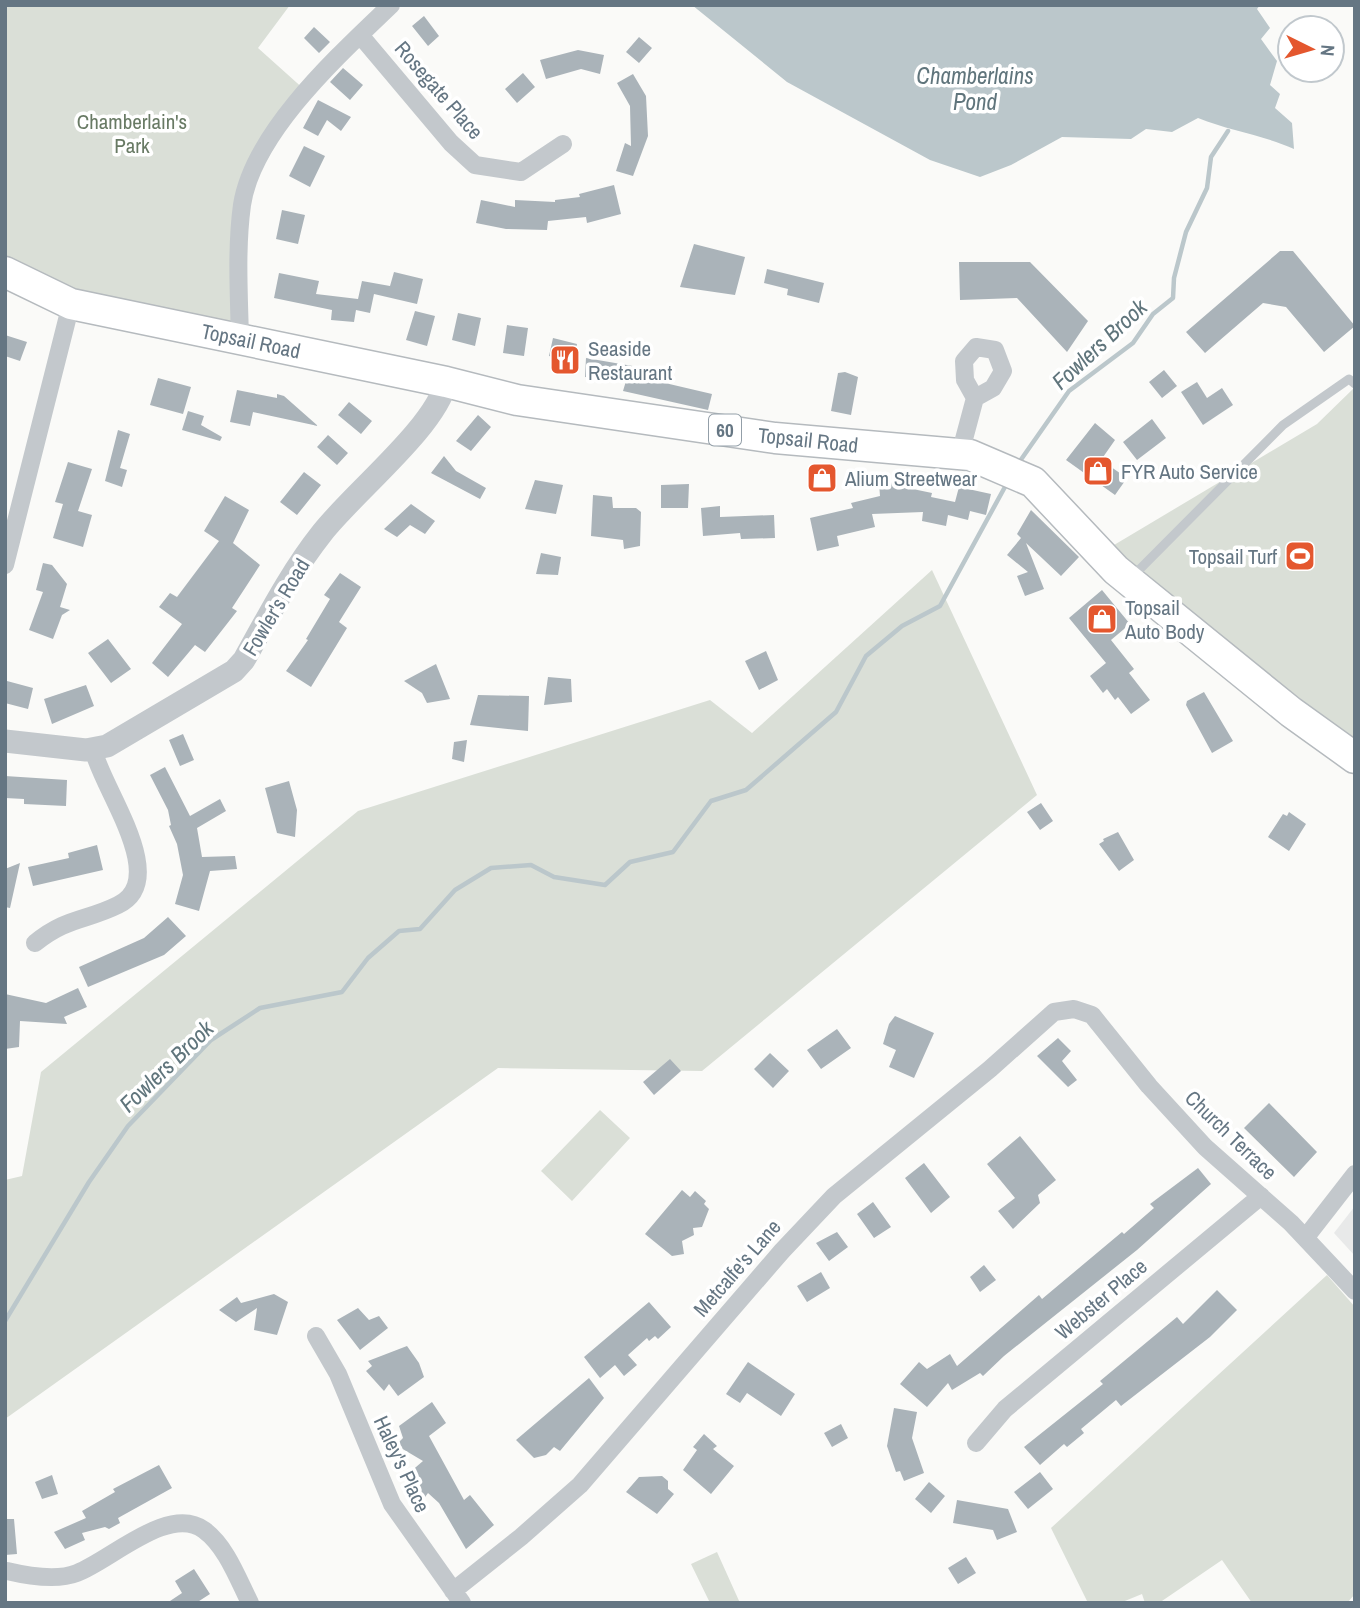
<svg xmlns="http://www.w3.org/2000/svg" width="1360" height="1608" viewBox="0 0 1360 1608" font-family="'Archivo Narrow',sans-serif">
<rect width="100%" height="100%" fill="#fafaf8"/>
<!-- built -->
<path fill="#e8e9e9" d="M1355,1206V1256L1334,1233Z"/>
<!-- green -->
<path fill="#dadfd7" d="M5,5H290L258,48L306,91L243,202L240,339L5,272Z
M1355,387V739L1319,715L1109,548L1317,424Z
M932,570L1037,795L702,1071L498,1068L5,1419V1180L22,1176L41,1072L358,811L710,700L752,733Z
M600,1110L630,1138L572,1201L541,1171Z
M1327,1275L1355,1307V1594L1347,1603H1252L1222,1560L1159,1603H1145L1142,1594L1120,1603H1088L1051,1528Z
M717,1552L740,1603H710L691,1564Z"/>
<!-- water -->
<path fill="#bbc7cb" d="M692,5H1260L1257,9L1270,28L1261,39L1277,61L1270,85L1280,94L1275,108L1292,123L1294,149C1263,135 1230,131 1198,118L1172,132L1146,129L1131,139L1062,137L1011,165L980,177L930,160L787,82Z"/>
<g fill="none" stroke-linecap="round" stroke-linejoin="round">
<!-- stream -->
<path stroke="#bbc7cb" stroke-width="4.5" d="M1020,461L1069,391L1133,343L1153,314L1173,298L1174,278L1186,232L1207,188L1211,157L1228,131
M5,1321L89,1182L128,1126L211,1040L260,1008L342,992L368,958L399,931L420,929L455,890L491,868L531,865L554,877L605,885L630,862L673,852L711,801L746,790L836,712L866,656L902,626L940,606L1006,485"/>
</g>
<!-- building -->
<path fill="#aab3b9" d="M424,16L439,36L428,46L412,26Z
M314,27L330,42L319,53L304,38Z
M639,37L652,48L639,63L626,52Z
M578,50L604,55L600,74L581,69L546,79L540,60Z
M343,68L363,85L350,100L330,82Z
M523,73L535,87L517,103L505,89Z
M633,74L646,96L648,136L633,176L616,171L625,143L631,146L630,106L617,83Z
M318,100L351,117L341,131L327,120L318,136L303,128Z
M304,146L325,156L310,187L289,176Z
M614,185L621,214L587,223L586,217L548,221L547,230L506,229L476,223L481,200L515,207V200L555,202V200L580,197L579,194Z
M282,210L305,215L298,244L276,239Z
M694,244L745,257L735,295L680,287Z
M1280,251H1293L1355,326L1324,352L1286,307L1263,303L1205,353L1186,332Z
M959,262H1030L1088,321L1067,352L1017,298L960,300Z
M767,269L824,283L819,303L787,295L788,289L764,283Z
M394,272L423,279L417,304L374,294L370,313L356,310L354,322L331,320L332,310L274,298L279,273L319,281L316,294L358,299L362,281L390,286Z
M415,311L435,316L427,346L406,340Z
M458,313L481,318L475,346L452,340Z
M507,325L528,328L524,356L503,353Z
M5,335L27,342L20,361L5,356Z
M553,338L577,344L573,361L549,356Z
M586,358L650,369L648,379L712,394L708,410L623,391L626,381L585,377Z
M1164,370L1177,386L1162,398L1149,382Z
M845,372L858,377L851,415L831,411L838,373Z
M158,378L191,387L183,414L150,405Z
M1197,382L1207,398L1222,388L1233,405L1203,425L1181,392Z
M237,390L277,398V394L284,396L318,426L253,412L250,426L230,422Z
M349,402L372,421L361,434L338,415Z
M188,411L204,416L201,425L222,437L220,441L182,430Z
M478,415L491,427L471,451L456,441Z
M1152,419L1166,438L1137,460L1123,442Z
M1095,423L1115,440L1101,460L1127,478L1115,495L1066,460Z
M118,430L130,434L120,468L127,470L122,487L105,481Z
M328,435L348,453L337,465L317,447Z
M444,456L456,471L486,488L480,499L431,473Z
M68,462L92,469L78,511L92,515L83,547L53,538L63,504L55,502Z
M811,466L833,467L832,486L810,485Z
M304,472L321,485L297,515L280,502Z
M535,480L563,485L556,514L525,509Z
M908,482V488L932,493L931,497L955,502L959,487L991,494L986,515L970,511L968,520L948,515L946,526L922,521L923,512L872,514L875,527L837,536L839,546L817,551L810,518L853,508L851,503L880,496L879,483Z
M689,484L688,508H661V485Z
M593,495L612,497L613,508H636L641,512L640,546L624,549L623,540L591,536Z
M225,496L249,510L233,543L260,565L232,608L237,611L205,652L195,645L168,677L152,663L182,624L159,607L170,593L177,597L219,541L204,531Z
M411,504L435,521L425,534L410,525L397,537L384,529Z
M720,506V517L774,515L775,538L741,539L740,533L703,536L701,508Z
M1031,510L1079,557L1061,576L1026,543L1044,589L1025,596L1017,576L1028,572L1007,555L1021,538L1017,534Z
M541,553L561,557L558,575L536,574Z
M43,563L52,565L67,584L60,607L70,610L62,615L53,639L29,630L43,592L36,590Z
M340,573L361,587L339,622L347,628L311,687L286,671L308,640L306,639L330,599L324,595Z
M1102,590L1130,624L1111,640L1134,669L1129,673L1150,700L1131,714L1118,697L1115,700L1107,689L1103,693L1090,676L1106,663L1069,618Z
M108,639L131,669L111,683L88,653Z
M766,651L778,680L759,690L745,661Z
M436,664L450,699L427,703L422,693L404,681Z
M548,677L571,679L572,702L544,705Z
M7,681L33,688L28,709L5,703Z
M86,685L94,706L52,724L44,699Z
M1204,692L1233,741L1212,753L1186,705L1187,701Z
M478,695L529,696L528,731L470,725Z
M183,734L194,760L180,766L169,740Z
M467,740L464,762L452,759L454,742Z
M165,767L190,816L220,799L226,811L197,828L202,857L235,856L237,869L210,871L199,911L175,904L183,875L177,844L169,826L171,825L168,810L150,775Z
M5,776L67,780L66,806L24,804V799L5,798Z
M289,781L297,810L295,837L277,833L265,788Z
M1041,803L1053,821L1040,830L1027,812Z
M1289,812L1306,824L1289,851L1268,837L1283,814L1287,816Z
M1118,832L1134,860L1119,871L1099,844L1104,841L1103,839Z
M97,845L103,870L33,886L28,867L69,858L68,853Z
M20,863L10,908L5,907V869Z
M168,917L186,936L164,955L88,987L79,967L144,938Z
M78,988L87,1007L64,1017L67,1024L20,1021L19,1047L5,1049V994L46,1003Z
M895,1016L934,1033L914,1078L889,1067L896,1050L883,1044L889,1024Z
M837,1029L851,1048L821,1069L807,1050Z
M1058,1038L1071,1051L1062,1061L1077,1080L1068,1087L1037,1056Z
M770,1053L789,1071L773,1088L754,1069Z
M670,1059L681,1071L654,1095L643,1082Z
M1269,1103L1317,1152L1294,1177L1244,1128Z
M1020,1136L1056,1180L1038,1195L1040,1203L1013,1229L998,1211L1015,1198L987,1164Z
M924,1163L950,1197L931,1213L905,1178Z
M1198,1168L1211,1184L1137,1250L1004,1356L983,1376L980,1373L952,1390L948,1383L927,1407L900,1384L919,1362L927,1369L950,1354L957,1366L1039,1295L1042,1299L1122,1232L1124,1234L1154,1208L1150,1204Z
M682,1190L690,1197L695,1191L706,1201L704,1204L709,1209L702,1227L693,1228L694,1235L682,1241L684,1254L672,1256L645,1234Z
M873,1202L891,1227L874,1238L857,1214Z
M837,1232L848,1247L829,1261L816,1243Z
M984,1265L996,1280L980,1292L970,1277Z
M821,1272L830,1288L807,1302L797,1286Z
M1217,1290L1237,1310L1210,1337L1121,1406L1116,1400L1081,1429L1084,1433L1067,1447L1064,1444L1040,1465L1024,1447L1103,1384L1100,1381L1177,1317L1183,1324Z
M274,1294L288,1302L277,1335L254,1330L257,1308L236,1322L219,1310L237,1297L241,1303Z
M649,1302L671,1327L658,1339L655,1336L649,1341L647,1338L628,1355L637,1365L624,1376L615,1365L600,1378L584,1357Z
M358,1308L369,1320L379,1316L388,1328L360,1350L337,1320Z
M407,1346L419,1363L424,1377L398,1396L389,1384L384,1391L366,1371L372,1366L368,1361Z
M748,1362L795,1394L781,1416L747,1393L740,1403L726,1394Z
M589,1378L604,1398L560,1451L554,1447L546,1455L534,1458L516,1440Z
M432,1402L446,1423L429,1436L464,1500L470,1495L494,1525L466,1549L439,1503L428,1493L425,1497L409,1473L423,1461L396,1445L403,1438L399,1426Z
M894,1408L917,1412L912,1438L924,1473L904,1481L900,1471L896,1472L887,1446Z
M841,1424L848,1438L832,1447L824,1433Z
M704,1434L717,1446L713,1449L734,1466L711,1494L683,1470L697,1450L693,1447Z
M159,1465L172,1488L118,1518L120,1523L109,1529L105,1527L82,1533L85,1540L65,1549L54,1532L86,1518L82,1511L115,1492L113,1489Z
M1040,1472L1053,1489L1028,1509L1014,1492Z
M52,1475L58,1494L42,1499L35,1482Z
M662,1476L668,1481V1489L674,1494L657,1514L626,1492L639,1477Z
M929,1482L945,1496L931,1513L915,1499Z
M957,1500L1008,1509L1017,1532L997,1540L993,1530L953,1523Z
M5,1519H14L17,1554L5,1555Z
M966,1557L976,1573L958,1584L948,1568Z
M194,1569L210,1594L196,1603H167L182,1593L175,1581Z"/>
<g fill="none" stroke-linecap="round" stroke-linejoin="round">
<!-- primary casing -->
<g stroke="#b5babe" stroke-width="33">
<path id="primary" d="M5,272L71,304L446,382L517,400L775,438L970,455L1033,482L1116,570L1291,712L1355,758"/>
</g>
<!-- service -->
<path stroke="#c3c8cc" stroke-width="9" d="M1132,577L1283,425L1349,379L1355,384"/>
<!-- minor -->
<path stroke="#c3c8cc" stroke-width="18" d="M360,35L451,143L475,165L521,172L563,144
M240,339C239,295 236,249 242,205C253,132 340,54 391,5
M960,454L975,398L965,380L964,361L976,347L995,350L1003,371L993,388L975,398
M5,565L71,304
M35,943C67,917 86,921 118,905C171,879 102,789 93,749
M1306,1237L1355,1174
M316,1336L338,1374L392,1504L462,1603
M976,1443L1005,1409L1261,1196
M7,1571C28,1576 57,1581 77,1573C111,1560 169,1504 204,1530C226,1546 238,1579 250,1603
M453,1591L521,1537L580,1485L782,1251L834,1196L990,1069L1054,1012L1074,1009L1092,1015L1149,1086L1205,1147L1291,1223L1355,1291"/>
<!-- tertiary -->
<path stroke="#c3c8cc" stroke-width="23" d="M5,741L86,750L107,746L234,671L244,660C268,617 291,572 322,533C353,493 436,427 446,382"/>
<!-- primary -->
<use href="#primary" stroke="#fff" stroke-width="30"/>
</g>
<!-- icons -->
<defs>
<g id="restaurant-square" transform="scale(1.575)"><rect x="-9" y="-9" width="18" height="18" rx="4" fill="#e4572e" stroke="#fff"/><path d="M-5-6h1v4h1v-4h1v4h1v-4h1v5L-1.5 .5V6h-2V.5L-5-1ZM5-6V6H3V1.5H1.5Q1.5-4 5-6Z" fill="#fff"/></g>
<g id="shop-square" transform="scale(1.575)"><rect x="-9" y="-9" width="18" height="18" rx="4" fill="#e4572e" stroke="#fff"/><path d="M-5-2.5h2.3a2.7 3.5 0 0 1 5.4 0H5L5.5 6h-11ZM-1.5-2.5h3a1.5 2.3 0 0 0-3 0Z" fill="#fff"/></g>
<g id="stadium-square" transform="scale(1.575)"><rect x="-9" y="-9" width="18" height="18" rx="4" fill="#e4572e" stroke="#fff"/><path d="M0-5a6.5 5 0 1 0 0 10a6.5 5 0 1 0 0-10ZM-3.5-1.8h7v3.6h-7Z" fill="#fff"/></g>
</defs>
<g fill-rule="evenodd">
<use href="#restaurant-square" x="565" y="360"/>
<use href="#shop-square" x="1098" y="471"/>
<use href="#shop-square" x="822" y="478"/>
<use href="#stadium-square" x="1300" y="556"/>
<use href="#shop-square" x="1102" y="619"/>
</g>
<g text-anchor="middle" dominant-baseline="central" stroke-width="7" stroke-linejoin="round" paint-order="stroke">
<!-- shield labels -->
<rect fill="#fff" stroke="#939fa8" stroke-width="2" x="709" y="414.5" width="32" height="31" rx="5"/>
<g font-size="19" font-weight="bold" fill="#657683">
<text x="725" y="430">60</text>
</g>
<!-- street labels -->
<g font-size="21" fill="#657683" stroke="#fff">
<text transform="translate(439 90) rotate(49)">Rosegate Place</text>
<text transform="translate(251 341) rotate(12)">Topsail Road</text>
<text transform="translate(808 440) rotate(6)">Topsail Road</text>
<text transform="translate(276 607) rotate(-59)">Fowler's Road</text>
<text transform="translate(1231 1135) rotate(44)">Church Terrace</text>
<text transform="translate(737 1268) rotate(-49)">Metcalfe's Lane</text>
<text transform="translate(1101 1299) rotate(-40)">Webster Place</text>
<text transform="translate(402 1464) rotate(65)">Haley's Place</text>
</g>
<!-- park labels -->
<g font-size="21" fill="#687a64" stroke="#fff">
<text x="132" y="121">Chamberlain's<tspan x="132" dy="24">Park</tspan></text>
</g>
<!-- poi labels -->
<g font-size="21" fill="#657683" stroke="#fff" text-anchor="start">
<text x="588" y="348">Seaside<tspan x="588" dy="24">Restaurant</tspan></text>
<text x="1121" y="471">FYR Auto Service</text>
<text x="845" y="478">Alium Streetwear</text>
<text x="1277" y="556" text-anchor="end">Topsail Turf</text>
<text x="1125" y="607">Topsail<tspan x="1125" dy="24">Auto Body</tspan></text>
</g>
<!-- water labels -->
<g font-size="23" font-style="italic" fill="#60757c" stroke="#fff">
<text x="975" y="75">Chamberlains<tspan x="975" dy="26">Pond</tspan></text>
<text transform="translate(1099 344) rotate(-43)">Fowlers Brook</text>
<text transform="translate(166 1066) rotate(-44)">Fowlers Brook</text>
</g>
</g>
<!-- border -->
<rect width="1360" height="1608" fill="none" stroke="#657683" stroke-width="14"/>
<!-- north arrow -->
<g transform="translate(1311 49) rotate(95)"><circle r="33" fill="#ffffff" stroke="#c1c8cd" stroke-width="2"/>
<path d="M0-5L12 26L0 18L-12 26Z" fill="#e4572e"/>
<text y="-10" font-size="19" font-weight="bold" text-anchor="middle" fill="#657683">N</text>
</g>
</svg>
